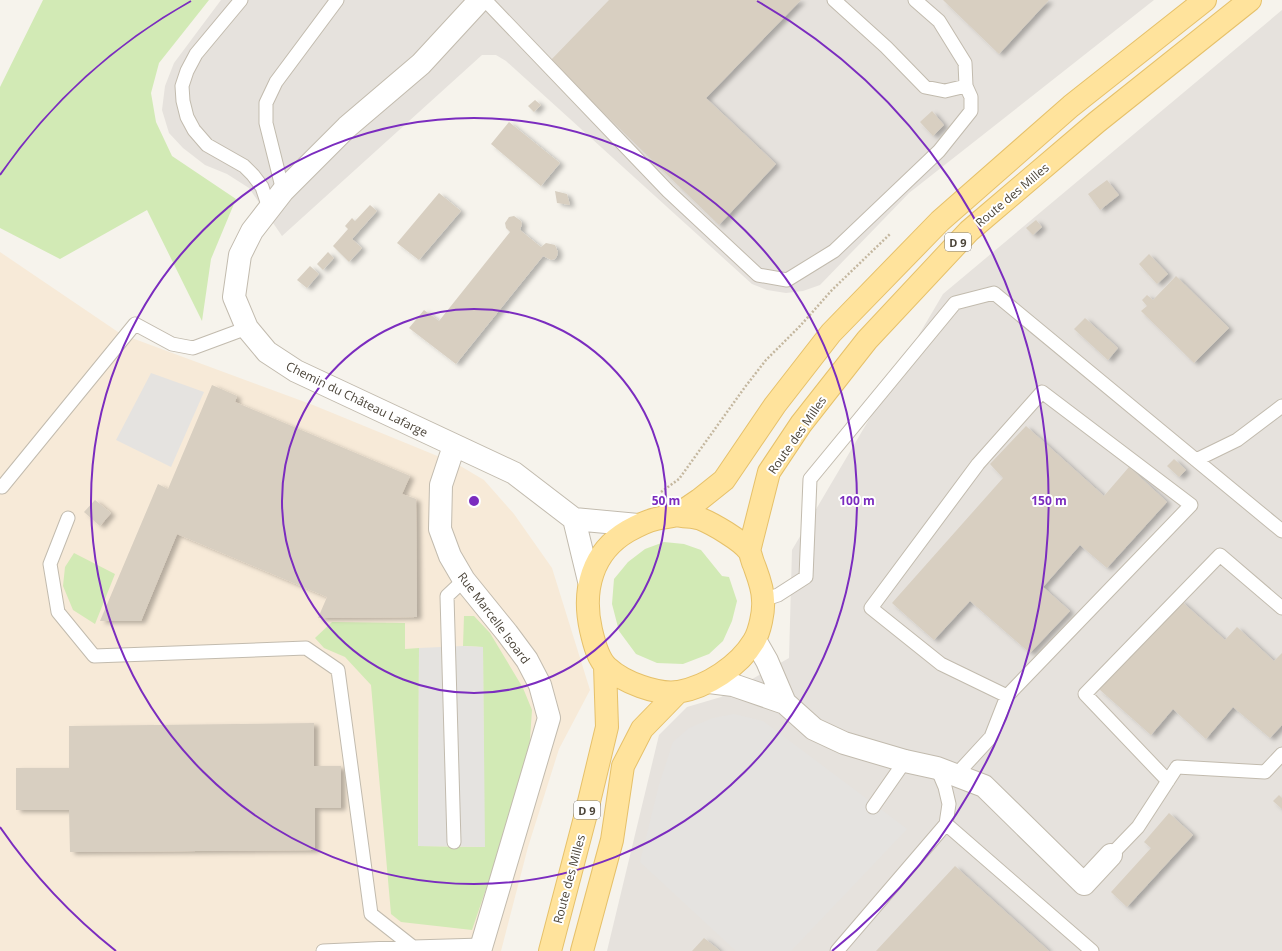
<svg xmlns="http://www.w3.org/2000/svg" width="1282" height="951" viewBox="0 0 1282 951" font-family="'Open Sans',sans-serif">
<defs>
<filter id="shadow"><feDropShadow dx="4.5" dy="2.5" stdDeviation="2" flood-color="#0004"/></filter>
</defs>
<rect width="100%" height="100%" fill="#f6f3ec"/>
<!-- commercial -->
<path fill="#f7ead8" d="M0,252L121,334L313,405L457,464L484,480L514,514L552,568L590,690L559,749L528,847L501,951H0Z"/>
<!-- industrial -->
<path fill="#e6e2dd" d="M221,0H1154L909,193L820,285L803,291L786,293L767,290L752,284L506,61L496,55H482L282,236L249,188L227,174L205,165L183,148L169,133L162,110L165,86L174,63Z
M1282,10V951H607L659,735L687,707L721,697L789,658L792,550L943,294Z"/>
<!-- green -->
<path fill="#d2eab5" d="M43,0H209L159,63L151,93L156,122L172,156L236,199L211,259L202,321L147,210L60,259L0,228V87Z
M664,542L684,544L701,550L722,576L729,577L737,601L732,621L723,641L709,654L683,664L657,663L636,654L619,631L612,604L614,579L628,562L645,549Z
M74,553L115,574L95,624L73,610L63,586L65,567Z
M464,616H474L490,633L523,688L532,710L530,739L526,772L472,930L401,922L391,914L371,685L345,657L324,648L315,638L332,622L405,623V649L419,648L418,846L484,847L483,647L463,646Z"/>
<!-- parking -->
<path fill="#e5e3e0" d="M151,373L204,392L171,467L116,440Z
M463,646L483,647L485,847L418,846L419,648Z
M734,714L763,721L907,829L791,951H736L640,862L659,785L673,742L689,728L713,718Z"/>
<!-- building -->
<path fill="#d8cfc1" filter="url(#shadow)" d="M609,0H801L706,98L776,164L719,225L550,61Z
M943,0H1049L999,54Z
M535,100L541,105L534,112L528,106Z
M932,111L944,125L933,136L920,122Z
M509,122L560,163L541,186L491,144Z
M1107,180L1119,195L1100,210L1088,194Z
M555,191L567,194L570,205L557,203Z
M439,193L461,211L419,260L397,243Z
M370,205L377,211L352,239L362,248L349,262L333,246L348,229L345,226L352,218L355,221Z
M514,216L521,221L522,224L520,230L541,247L546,243L555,245L558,252L557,256L555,259L551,260L543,256L456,364L409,328L424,310L439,321L510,232L506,228L505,223L509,217Z
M1036,220L1042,227L1033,235L1026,228Z
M328,252L334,258L323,270L317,264Z
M1149,254L1168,274L1157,284L1139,264Z
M310,266L319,274L307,288L297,280Z
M1176,276L1229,328L1194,363L1141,311L1147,306L1142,300L1147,295L1153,300Z
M1085,318L1118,348L1108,360L1074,329Z
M212,385L237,396L235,402L410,476L402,494L416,499L417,617L318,618L327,597L177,534L141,621H100L158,484L168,489Z
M1026,426L1104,496L1129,467L1167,502L1107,568L1080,545L1043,587L1070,611L1030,653L970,601L934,640L892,603L1003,478L990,464Z
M1174,459L1186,470L1179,477L1167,466Z
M95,500L111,513L100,526L84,512Z
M1180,600L1225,640L1237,627L1274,661L1282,653V725L1270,738L1233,707L1206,739L1173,709L1151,735L1099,689Z
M314,723V766H341V808H315V850L70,852L69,810H16V768H69V726Z
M1279,795L1282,798V809L1273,801Z
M1169,813L1193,835L1127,907L1111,892L1151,848L1144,842Z
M955,866L1049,951H876Z
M704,938L718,949L720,951H692Z"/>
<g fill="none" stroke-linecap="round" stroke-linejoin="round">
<!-- lane casing -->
<g stroke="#c2bbae" stroke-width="15">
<path id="lane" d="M241,0L196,54L187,71L182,86L183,101L187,117L194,130L207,145L244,166L253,175L262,187L269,208
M485,0L668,191L758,275L787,280L834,251L939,151L971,111V97L966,86L965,63L939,21L915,0
M834,0L886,47L925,87L945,91L966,86
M283,191L266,123V103L276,82L337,0
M1196,460L1282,531
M2,487L135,324L172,344L193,348L247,328
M68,518L50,564L58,612L94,656L306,648L338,670L371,914L413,947L482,945
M763,600L778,595L806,577L810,479L955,303L994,293L1196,460L1237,440L1282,406
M956,775L991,737L1007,696L1191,505L1042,392L978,464L871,608L941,664L1007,696
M1168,781L1085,694L1220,555L1282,608
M873,807L905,761
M946,824L1092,951
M454,842L447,596L464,580
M1111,855L1138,827L1177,767L1265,772L1282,754
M323,951L413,947
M837,951L946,824L949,804L945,787L937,768"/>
</g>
<!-- street casing -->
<g stroke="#c2bbae" stroke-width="24">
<path id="street" d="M480,0L421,64L347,127L283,191L252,231L240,255L234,297L247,328L267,352L296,371L514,473L574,519L638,525
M454,446L441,485L440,529L450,556L464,580L507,633L527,660L540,685L549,718L480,951
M574,519L589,581
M709,682L733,685L785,703L767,661L755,640
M785,703L814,729L844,743L905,761L937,768L984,786L1084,884L1111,855"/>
</g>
<!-- primary casing -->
<g stroke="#e6c16a" stroke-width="24">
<path id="primary" d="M677,515L699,500L724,480L775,405L831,333L940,221L1071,106L1205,0
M677,515C685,517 694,516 701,519C713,524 741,540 749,551C751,554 752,561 754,565C758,576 763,588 763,600C764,611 760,631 754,641C739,666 707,687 678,692C657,695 623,682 608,668C598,660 594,643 591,630C582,590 592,552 628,531C637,526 646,521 656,519C663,517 670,517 677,515Z
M749,551L769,472L801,424L867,340L969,231L1097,122L1250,0
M550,951L587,810L607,727L605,666
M582,951L612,840L623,766L642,729L678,692"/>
</g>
<!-- path -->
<path stroke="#c4b79f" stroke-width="2.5" stroke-dasharray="2 2" stroke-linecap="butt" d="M661,492L679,479L745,387L766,360L800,326L832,290L890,234"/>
<!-- lane -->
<use href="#lane" stroke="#fff" stroke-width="13"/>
<!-- street -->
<use href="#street" stroke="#fff" stroke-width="22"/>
<!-- primary -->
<use href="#primary" stroke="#ffe39c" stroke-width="22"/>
</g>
<!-- distance rings -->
<g fill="none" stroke="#7b2cbf" stroke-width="2">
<circle cx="474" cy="501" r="192"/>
<circle cx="474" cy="501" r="383"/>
<path d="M116 951A575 575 0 0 1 0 827M0 175A575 575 0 0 1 191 1M757 1A575 575 0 0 1 832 951"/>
</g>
<g text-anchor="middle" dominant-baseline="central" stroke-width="4" stroke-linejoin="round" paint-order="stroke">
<!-- shield labels -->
<g fill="#fff" stroke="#817c74" stroke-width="1">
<rect x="945" y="233" width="26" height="18" rx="3"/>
<rect x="574" y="801" width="26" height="18" rx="3"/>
</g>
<g font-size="11" font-weight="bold" fill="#4b4439">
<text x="958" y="242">D 9</text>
<text x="587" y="810">D 9</text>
</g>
<!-- street labels -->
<g font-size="12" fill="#4b4439" stroke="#fff">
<text transform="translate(1012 195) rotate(-40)">Route des Milles</text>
<text transform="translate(357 399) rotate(26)">Chemin du Château Lafarge</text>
<text transform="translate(797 435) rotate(-55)">Route des Milles</text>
<text transform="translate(494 618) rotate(53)">Rue Marcelle Isoard</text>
<text transform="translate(569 879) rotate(-75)">Route des Milles</text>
</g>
</g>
<circle cx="474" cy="501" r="6" fill="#7b2cbf" stroke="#fff" stroke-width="2"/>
<g font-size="12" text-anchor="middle" font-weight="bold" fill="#7b2cbf" stroke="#fff" stroke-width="4" stroke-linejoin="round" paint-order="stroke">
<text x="666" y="505">50 m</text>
<text x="857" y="505">100 m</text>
<text x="1049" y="505">150 m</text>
</g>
</svg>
